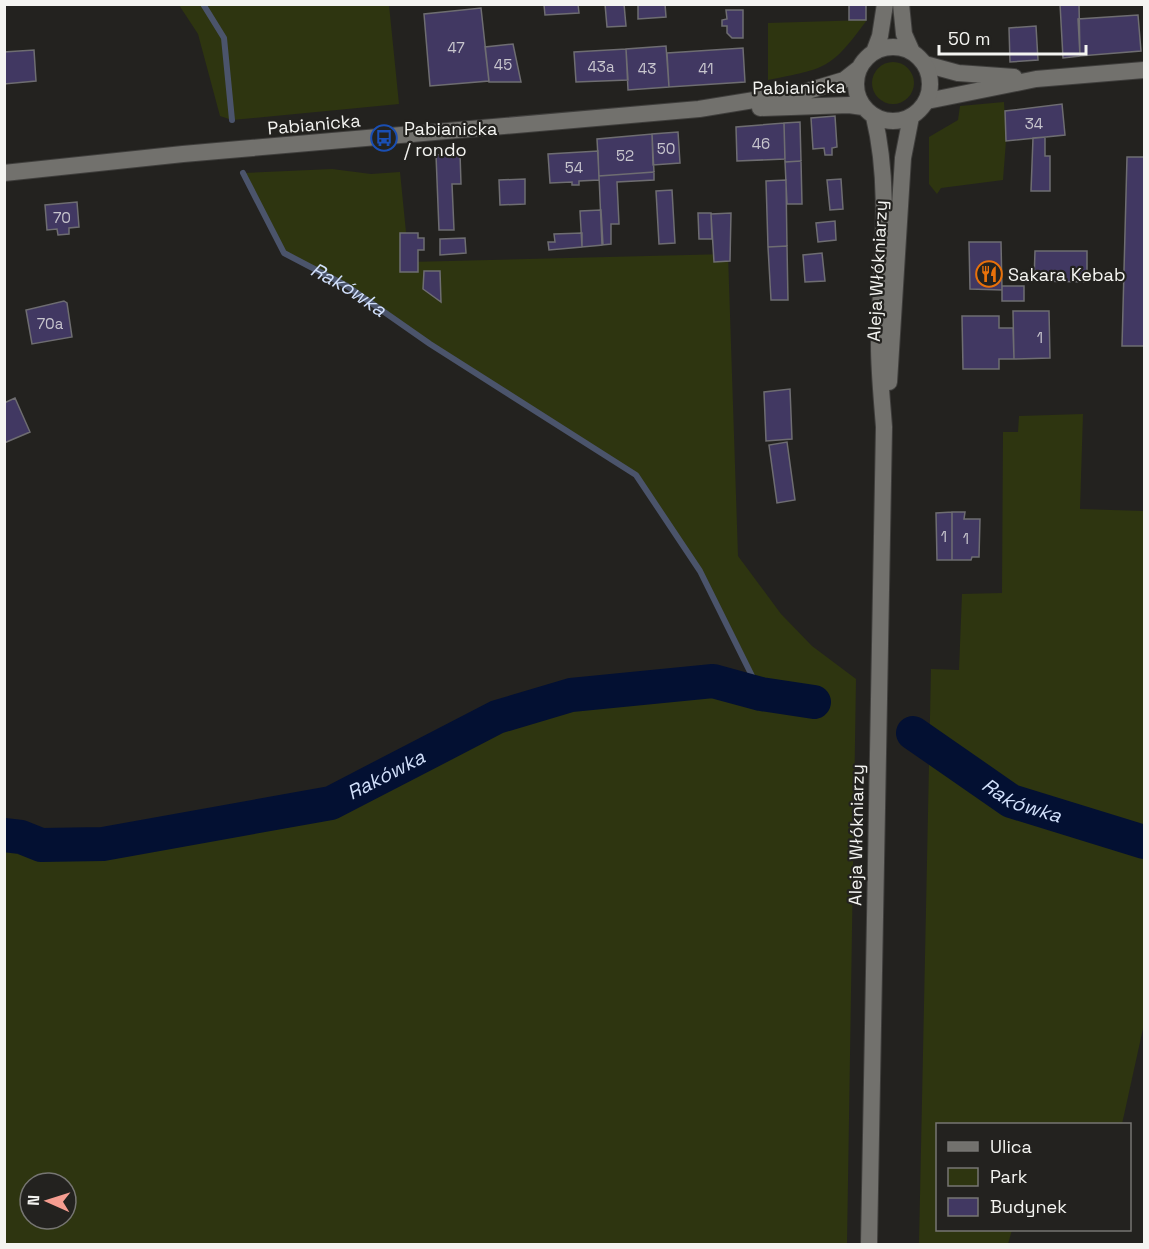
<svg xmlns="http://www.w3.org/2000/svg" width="1149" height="1249" viewBox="0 0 1149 1249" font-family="'Space Grotesk',sans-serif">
<rect width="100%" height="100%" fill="#23221f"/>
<!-- green -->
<path fill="#2e3510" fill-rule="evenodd" d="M179,5H389L399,104L232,120L220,116L198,34Z
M867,20C830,70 827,68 768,80V23Z
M872 83a21 21 0 1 1 42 0a21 21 0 1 1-42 0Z
M1004,102L1006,141L1003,180L941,188L937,194L929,184V137L958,120L960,106Z
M332,169L371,174L400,172L409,262L728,254L738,556L781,614L812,646L856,679L847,1244H5V835L21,837L41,845L103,844L331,803L497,717L571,695L713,681L761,693L700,571L636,475L430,344L347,286L284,253L243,173ZM30,1183H66V1219H30Z
M1083,414L1080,509L1144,511V1024L1122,1124H938V1230H1012L1008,1244H919L931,669L959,670L962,594L1002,593L1003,432H1018L1019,416Z"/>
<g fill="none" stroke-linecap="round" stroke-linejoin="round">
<!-- stream -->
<g stroke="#4b546b" stroke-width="6">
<path d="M203,4L224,38L232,120"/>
<path id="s1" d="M243,173L284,253L347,286L430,344L636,475L700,571L761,694"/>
</g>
<!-- river -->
<g stroke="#031032" stroke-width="34">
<path id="s2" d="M913,733L1011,801L1144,842"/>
<path id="s3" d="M4,835L21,837L41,845L103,844L331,803L497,717L571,695L713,681L761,694L814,702"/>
</g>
</g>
<!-- building -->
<path fill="#413862" stroke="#6e6d71" stroke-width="1.5" d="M578,4L579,13L545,15L544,5Z
M605,4H624L626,26L607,27Z
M638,4H665L666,17L638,19Z
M849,4H866V20H849Z
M1060,4H1079L1080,56L1063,58Z
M481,8L489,81L430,86L424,14Z
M726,10H743V38H732L727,33V26H722V20L727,19Z
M1138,15L1141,51L1080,56L1078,19Z
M1036,26L1038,60L1010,62L1009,28Z
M513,44L521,82H489L485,47Z
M666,46L669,87L628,90L626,49Z
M743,48L745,82L669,87L667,53Z
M626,49L628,80L576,82L574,52Z
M34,50L36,81L4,84V52Z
M1062,104L1065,135L1006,141L1005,111Z
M835,116L837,147L832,148V155H825L824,148L813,149L811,118Z
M800,122L801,161L785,162L784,123Z
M784,123L785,159L737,161L736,127Z
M678,132L680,163L653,165L652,134Z
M652,134L654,172L599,176L597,139Z
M1045,137V156H1050V191H1031L1033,138Z
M598,151L599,180L579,181V185H572V182L550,183L548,154Z
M460,153L461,184H452L454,230H439L436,155Z
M1127,157H1144V346H1122Z
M801,161L802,204H787L785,162Z
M654,172V180L617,182L619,224H611V244L602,245L599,176Z
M525,179V204L500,205L499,180Z
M841,179L843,209L830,210L827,180Z
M786,180L787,246L768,247L766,181Z
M672,190L675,243L659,244L656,191Z
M77,202L79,227L69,228V234L58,235L57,229L47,230L45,205Z
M601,210L603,245L582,247L580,211Z
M698,213H711L712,239H699Z
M731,213L730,261L714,262L711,214Z
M835,221L836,240L818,242L816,223Z
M400,233H418V238H424V250H418V272H400Z
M582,233V247L549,250L548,242H555L554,234Z
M465,238L466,253L440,255V239Z
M969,242H1001L1002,290L970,289Z
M787,246L788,300H771L768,247Z
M1035,251H1087V282L1034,281Z
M822,253L825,281L805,282L803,255Z
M424,271H440L441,302L423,289Z
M1002,286H1024V301H1002Z
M64,301L67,303L72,337L32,344L26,310Z
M1013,311H1049L1050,358L1014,359Z
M962,316H999V328H1013L1014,359H999V369H963Z
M790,389L792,439L766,441L764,392Z
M15,398L30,432L4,443V403Z
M787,442L795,500L777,503L769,445Z
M952,512V560H937L936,513Z
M952,512H965L964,519H980L979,557H972L971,560H952Z"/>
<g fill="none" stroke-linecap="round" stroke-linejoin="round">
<!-- tertiary casing -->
<g stroke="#3f3e3c" stroke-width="18">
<path id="tertiary" d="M925,64L958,73L1014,77
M927,101L1036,79L1144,70"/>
</g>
<!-- secondary casing -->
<g stroke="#3f3e3c" stroke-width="18">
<path id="secondary" d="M901,4L904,34L912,52
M856 84a37 37 0 1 1 74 0a37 37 0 1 1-74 0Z
M874,52L880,36L885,4
M760,108L849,105L863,107
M4,173L183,154L699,109L804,92L844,80L858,69
M889,382L903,158L911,117
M869,1244L884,427C882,400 879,372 879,345C880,270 892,190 874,117"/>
</g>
<!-- tertiary -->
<use href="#tertiary" stroke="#72716d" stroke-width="16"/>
<!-- secondary -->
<use href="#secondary" stroke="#72716d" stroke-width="16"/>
</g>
<!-- icons -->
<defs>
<g id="bus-ring" transform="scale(1.35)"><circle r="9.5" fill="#23221f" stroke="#1a4fb4" stroke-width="1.5"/><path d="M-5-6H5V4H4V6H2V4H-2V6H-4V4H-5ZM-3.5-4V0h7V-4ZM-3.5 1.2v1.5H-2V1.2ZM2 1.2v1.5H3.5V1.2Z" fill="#1a4fb4"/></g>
<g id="restaurant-ring" transform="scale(1.35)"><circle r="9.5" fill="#23221f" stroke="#e8710a" stroke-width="1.5"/><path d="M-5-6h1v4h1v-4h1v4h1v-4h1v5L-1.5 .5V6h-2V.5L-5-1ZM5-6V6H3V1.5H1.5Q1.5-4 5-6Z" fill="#e8710a"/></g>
</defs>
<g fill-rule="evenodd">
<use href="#bus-ring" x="384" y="138"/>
<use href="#restaurant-ring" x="989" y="274"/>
</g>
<g text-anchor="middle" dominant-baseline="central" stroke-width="4.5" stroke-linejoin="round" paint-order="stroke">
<!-- number labels -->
<g font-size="15" fill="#c7c5cd">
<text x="456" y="47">47</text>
<text x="503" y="64">45</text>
<text x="601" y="66">43a</text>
<text x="647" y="68">43</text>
<text x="706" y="68">41</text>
<text x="1034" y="123">34</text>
<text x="761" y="143">46</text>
<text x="666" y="148">50</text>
<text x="625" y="155">52</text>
<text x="574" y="167">54</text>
<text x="62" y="217">70</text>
<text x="50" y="323">70a</text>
<text x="1040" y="337">1</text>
<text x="944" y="536">1</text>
<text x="966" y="538">1</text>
</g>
<!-- street labels -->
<g font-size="18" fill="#f4f4f1" stroke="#23221f">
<text transform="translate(799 87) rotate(-1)">Pabianicka</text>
<text transform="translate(314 124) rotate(-5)">Pabianicka</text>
<text transform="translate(877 271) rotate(-87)">Aleja Włókniarzy</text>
<text transform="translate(856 835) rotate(-89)">Aleja Włókniarzy</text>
</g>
<!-- poi labels -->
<g font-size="18" fill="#f4f4f1" stroke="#23221f" text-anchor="start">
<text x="404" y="128">Pabianicka<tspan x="404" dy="21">/ rondo</tspan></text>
<text x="1008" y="274">Sakara Kebab</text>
</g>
<!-- water labels -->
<g font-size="20" font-style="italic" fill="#d1dffa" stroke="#23221f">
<text stroke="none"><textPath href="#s1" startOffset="164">Rakówka</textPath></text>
<text stroke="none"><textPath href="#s3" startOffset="394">Rakówka</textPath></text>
<text stroke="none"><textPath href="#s2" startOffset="129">Rakówka</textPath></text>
</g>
</g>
<!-- border -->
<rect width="1149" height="1249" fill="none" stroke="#f4f4f1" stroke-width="12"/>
<!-- legend -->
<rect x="936" y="1123" width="195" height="108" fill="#23221f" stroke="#777673" stroke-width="1.5"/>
<rect x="948" y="1142" width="30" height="9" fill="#72716d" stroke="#777673" stroke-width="1.5"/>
<text x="990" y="1153" font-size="18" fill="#f4f4f1">Ulica</text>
<rect x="948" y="1168" width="30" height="18" fill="#2e3510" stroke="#777673" stroke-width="1.5"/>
<text x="990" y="1183" font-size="18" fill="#f4f4f1">Park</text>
<rect x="948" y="1198" width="30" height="18" fill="#413862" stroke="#777673" stroke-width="1.5"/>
<text x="990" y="1213" font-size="18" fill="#f4f4f1">Budynek</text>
<!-- north arrow -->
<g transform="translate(48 1201) rotate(273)"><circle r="28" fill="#23221f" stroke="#777673" stroke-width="1.5"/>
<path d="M0-4.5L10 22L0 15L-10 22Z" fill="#f59d90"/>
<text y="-9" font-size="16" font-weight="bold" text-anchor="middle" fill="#f4f4f1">N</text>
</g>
<!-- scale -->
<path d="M939 45v9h147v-9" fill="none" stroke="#f4f4f1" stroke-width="3"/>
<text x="948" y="45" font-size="18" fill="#f4f4f1" stroke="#23221f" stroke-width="4.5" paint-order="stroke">50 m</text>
</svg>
